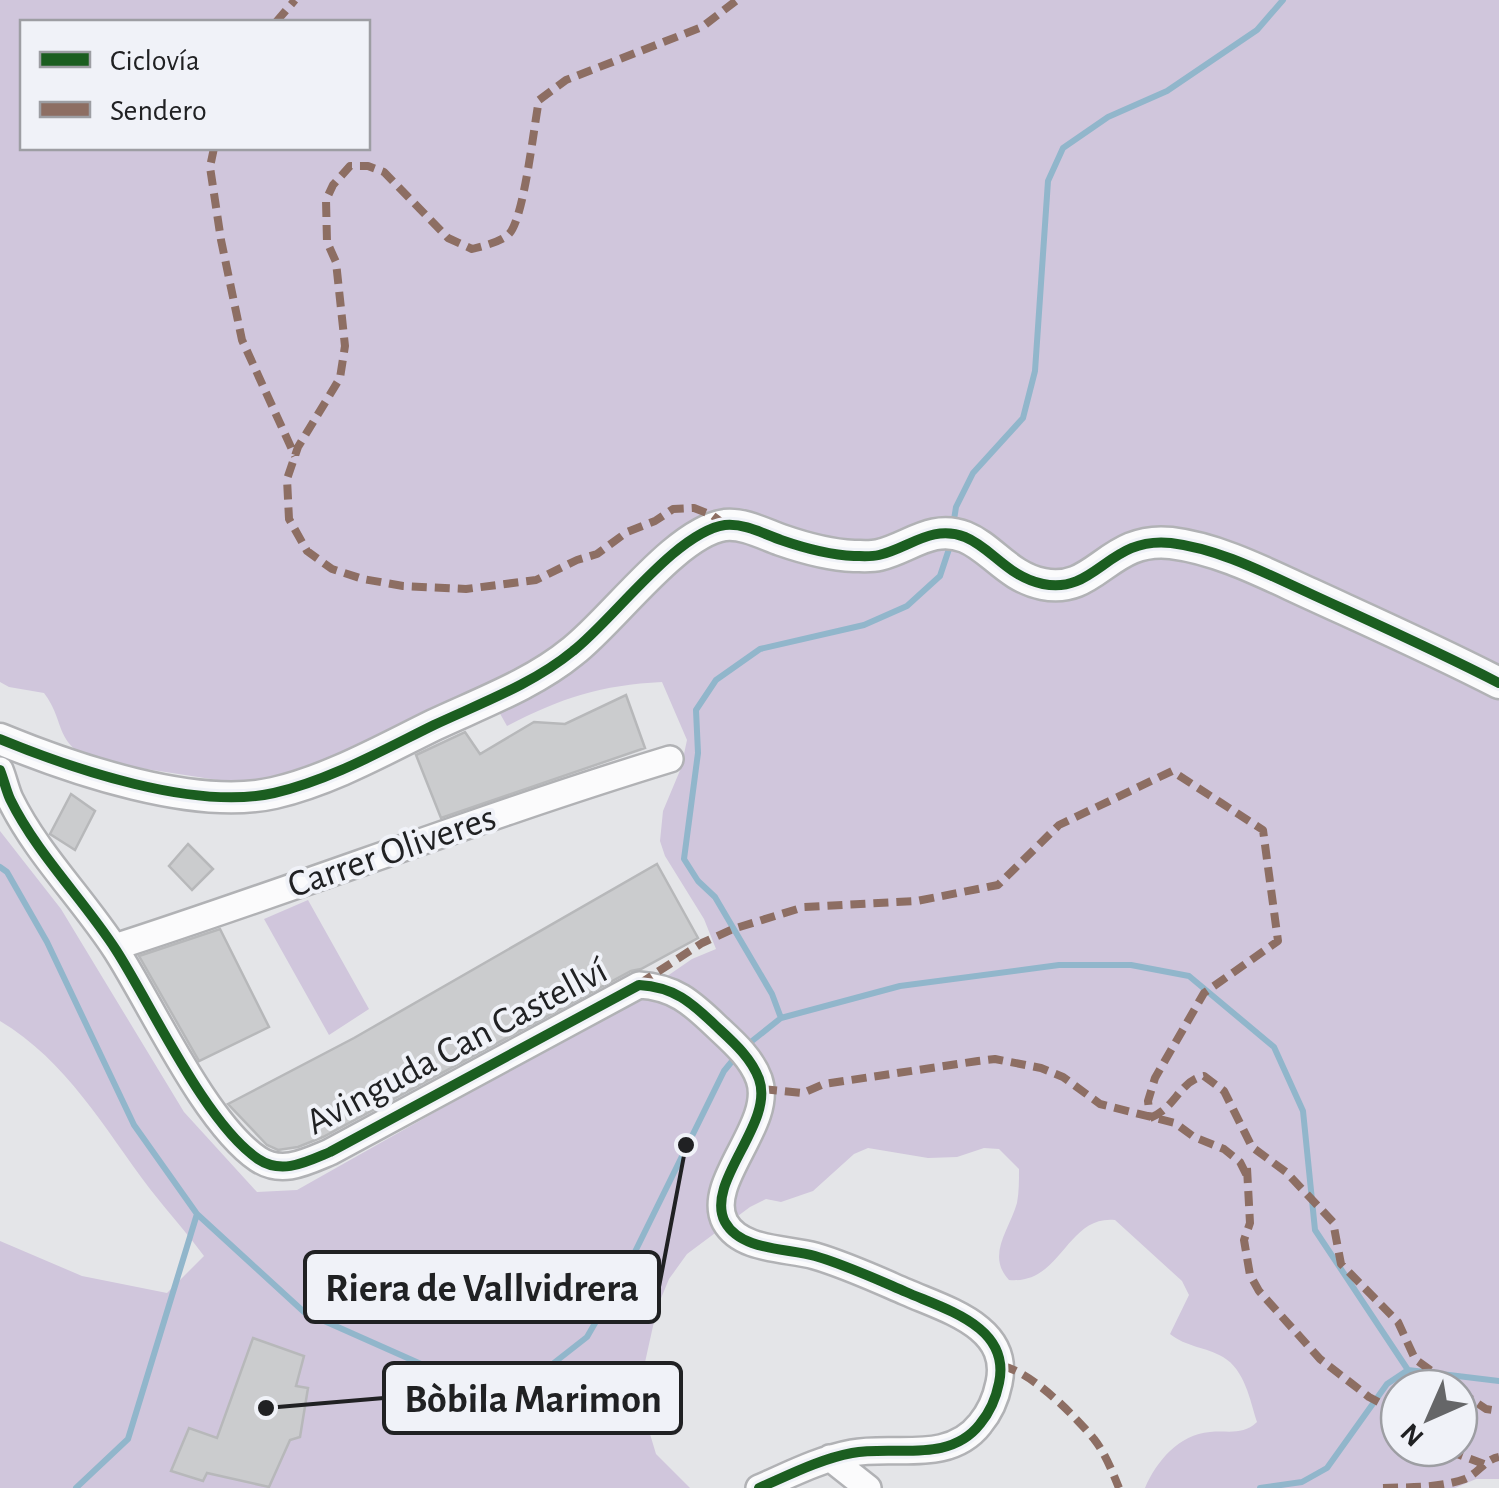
<svg xmlns="http://www.w3.org/2000/svg" width="1499" height="1488" viewBox="0 0 1499 1488" font-family="'Alegreya Sans',sans-serif">
<rect width="100%" height="100%" fill="#e4e5e8"/>
<!-- green -->
<path fill="#d0c6dc" fill-rule="evenodd" d="M0,0H1499V1479H1476L1455,1488H1145C1156,1462 1179,1434 1210,1432C1228,1430 1242,1436 1257,1422C1250,1400 1245,1370 1223,1357C1206,1347 1186,1347 1170,1334L1189,1295L1182,1281L1115,1220C1066,1215 1062,1285 1009,1280C986,1255 1009,1231 1017,1203C1019,1192 1019,1181 1019,1169L999,1149L984,1148L957,1157L928,1158L868,1148L854,1154L813,1191L781,1202L766,1199L750,1207L687,1254L669,1279L657,1308L638,1394L656,1454L690,1488H0V1241L82,1276L167,1293L204,1256C187,1233 168,1212 150,1189C104,1128 67,1061 0,1021V831L61,909L184,1112L257,1192L297,1190L628,1003L692,959L716,949L704,919L665,856L660,841L663,811L681,768L687,740L662,682C601,685 561,698 507,726L485,687L299,775L237,783L94,761C53,742 66,722 44,693L9,687L0,682ZM22,22H368V148H22ZM1399,1388H1459V1448H1399Z
M308,900L369,1009L329,1035L264,919Z"/>
<g fill="none" stroke-linecap="round" stroke-linejoin="round">
<!-- stream -->
<path stroke="#91b6cb" stroke-width="6" d="M953,526L956,507L973,473L1023,418L1035,371L1048,181L1063,148L1108,117L1167,91L1257,30L1283,0
M0,867L7,872L47,942L134,1125L197,1214L304,1312L439,1372L550,1366L587,1337L627,1268L724,1071L738,1054
M781,1018L772,994L715,897L698,881L684,859L698,753L696,710L716,680L760,649L864,625L907,606L940,576L951,543
M747,1045L781,1018L900,986L1059,965H1131L1189,976L1274,1047L1303,1111L1315,1230L1408,1370L1499,1381
M76,1488L128,1439L197,1214
M1260,1488L1302,1482L1327,1468L1387,1384L1408,1370"/>
</g>
<!-- building -->
<path fill="#cbccce" stroke="#b7b8ba" stroke-width="2.5" d="M626,695L645,748L441,818L416,755L465,732L480,754L534,722L565,724Z
M71,794L95,811L75,850L50,834Z
M188,844L213,869L192,890L169,866Z
M657,864L698,938L641,969L631,971L323,1137L298,1147L278,1150L267,1145L228,1104L354,1038Z
M220,929L269,1027L199,1061L139,956Z
M253,1338L304,1356L296,1386L308,1388L300,1437L290,1440L269,1487L207,1473L203,1481L171,1471L189,1428L217,1438Z"/>
<g fill="none" stroke-linecap="round" stroke-linejoin="round">
<!-- minor casing -->
<g stroke="#b1b2b5" stroke-width="30">
<path id="minor" d="M0,770C4,780 6,790 10,799C37,854 83,899 116,950C152,1006 205,1123 258,1159C282,1175 306,1162 330,1152L639,985C674,987 691,1002 716,1026C732,1041 751,1057 759,1079C775,1124 704,1182 725,1222C741,1251 787,1248 815,1256C846,1265 876,1279 906,1292C947,1310 1011,1327 999,1383C996,1398 990,1412 980,1424C949,1464 894,1445 852,1453C820,1459 789,1475 759,1488
M115,947C301,887 483,816 670,759
M830,1458L868,1488"/>
</g>
<!-- tertiary casing -->
<g stroke="#b1b2b5" stroke-width="35">
<path id="tertiary" d="M0,739C73,769 195,811 274,793C330,780 383,750 434,725C481,703 533,684 573,651C613,620 676,532 725,525C744,523 764,534 781,540C804,548 830,555 854,556C861,556 871,557 879,555C909,548 932,524 965,537C992,548 1008,577 1043,584C1096,595 1108,536 1171,543C1220,549 1267,574 1311,594C1374,623 1437,651 1499,683"/>
</g>
<!-- minor -->
<use href="#minor" stroke="#fbfbfc" stroke-width="25"/>
<!-- tertiary -->
<use href="#tertiary" stroke="#fbfbfc" stroke-width="30"/>
<!-- quiet -->
<path stroke="#8d6e63" stroke-width="8" stroke-dasharray="15 8" stroke-linecap="butt" d="M276,22L295,0
M214,148L210,167L221,240L242,340L295,456
M725,525L712,515L694,508L673,509L655,521L627,532L597,554L577,560L536,580L466,589L403,586L363,579L332,569L307,551L289,519L287,479L298,447L340,378L345,346L336,262L327,242L326,200L333,185L350,166H368L384,172L448,238L472,249C483,246 501,242 509,234C524,219 534,125 539,100L566,80L702,27L737,0
M639,984L702,943L733,929L804,907L917,901L998,885L1059,825L1172,771L1263,830L1278,941L1204,993L1155,1078L1148,1101L1150,1118
M762,1089L803,1093L824,1084L978,1061L995,1059L1041,1068L1063,1077L1100,1104L1175,1123L1194,1137L1224,1149L1240,1162L1247,1176
M1150,1118C1176,1108 1179,1081 1204,1076L1224,1091L1252,1147L1286,1172L1333,1222L1341,1264L1398,1322L1415,1359L1455,1388
M1247,1168L1250,1223L1244,1240L1250,1275L1259,1291L1320,1359L1369,1397L1399,1413
M1002,1366C1032,1372 1074,1415 1094,1439C1105,1453 1112,1471 1119,1488
M1459,1391L1486,1409L1499,1411
M1450,1448L1457,1454L1484,1464
M1383,1488C1411,1487 1439,1488 1465,1479C1479,1473 1484,1460 1499,1457"/>
<!-- cycleway casing -->
<g stroke="#f0f2f8" stroke-width="16">
<path id="cycleway" d="M0,739C73,769 195,811 274,793C330,780 383,750 434,725C481,703 533,684 573,651C613,620 676,532 725,525C744,523 764,534 781,540C804,548 830,555 854,556C861,556 871,557 879,555C909,548 932,524 965,537C992,548 1008,577 1043,584C1096,595 1108,536 1171,543C1220,549 1267,574 1311,594C1374,623 1437,651 1499,683
M0,770C4,780 6,790 10,799C37,854 83,899 116,950C152,1006 205,1123 258,1159C282,1175 306,1162 330,1152L639,985C674,987 691,1002 716,1026C732,1041 751,1057 759,1079C775,1124 704,1182 725,1222C741,1251 787,1248 815,1256C846,1265 876,1279 906,1292C947,1310 1011,1327 999,1383C996,1398 990,1412 980,1424C949,1464 894,1445 852,1453C820,1459 789,1475 759,1488"/>
</g>
<!-- cycleway -->
<use href="#cycleway" stroke="#1b5e20" stroke-width="10"/>
</g>
<g text-anchor="middle" dominant-baseline="central" stroke-width="8" stroke-linejoin="round" paint-order="stroke">
<!-- street labels -->
<g font-size="38" fill="#202123" stroke="#f0f2f8">
<text transform="translate(392 852) rotate(-19)">Carrer Oliveres</text>
<text transform="translate(457 1047) rotate(-28)">Avinguda Can Castellví</text>
</g>
</g>
<!-- callouts -->
<path fill="none" stroke="#202123" stroke-width="4" d="M686 1145L659 1287M266 1408L384 1398"/>
<g fill="#202123" stroke="#f0f2f8" stroke-width="4">
<circle cx="686" cy="1145" r="10"/>
<circle cx="266" cy="1408" r="10"/>
</g>
<g fill="#f0f2f8" stroke="#202123" stroke-width="4">
<rect x="305" y="1252" width="354" height="70" rx="10"/>
<rect x="384" y="1363" width="297" height="70" rx="10"/>
</g>
<g font-size="40" text-anchor="middle" font-weight="bold" fill="#202123">
<text x="482" y="1301">Riera de Vallvidrera</text>
<text x="533" y="1412">Bòbila Marimon</text>
</g>
<!-- legend -->
<rect x="20" y="20" width="350" height="130" fill="#f0f2f8" stroke="#9d9ea3" stroke-width="2.5"/>
<rect x="40" y="52" width="50" height="15" fill="#1b5e20" stroke="#9d9ea3" stroke-width="2.5"/>
<text x="110" y="70" font-size="30" fill="#202123">Ciclovía</text>
<rect x="40" y="102" width="50" height="15" fill="#8d6e63" stroke="#9d9ea3" stroke-width="2.5"/>
<text x="110" y="120" font-size="30" fill="#202123">Sendero</text>
<!-- north arrow -->
<g transform="translate(1429 1418) rotate(225)"><circle r="48" fill="#f0f2f8" stroke="#9d9ea3" stroke-width="2.5"/>
<path d="M0-8L18 38L0 25L-18 38Z" fill="#656668"/>
<text y="-15" font-size="28" font-weight="bold" text-anchor="middle" fill="#202123">N</text>
</g>
</svg>
